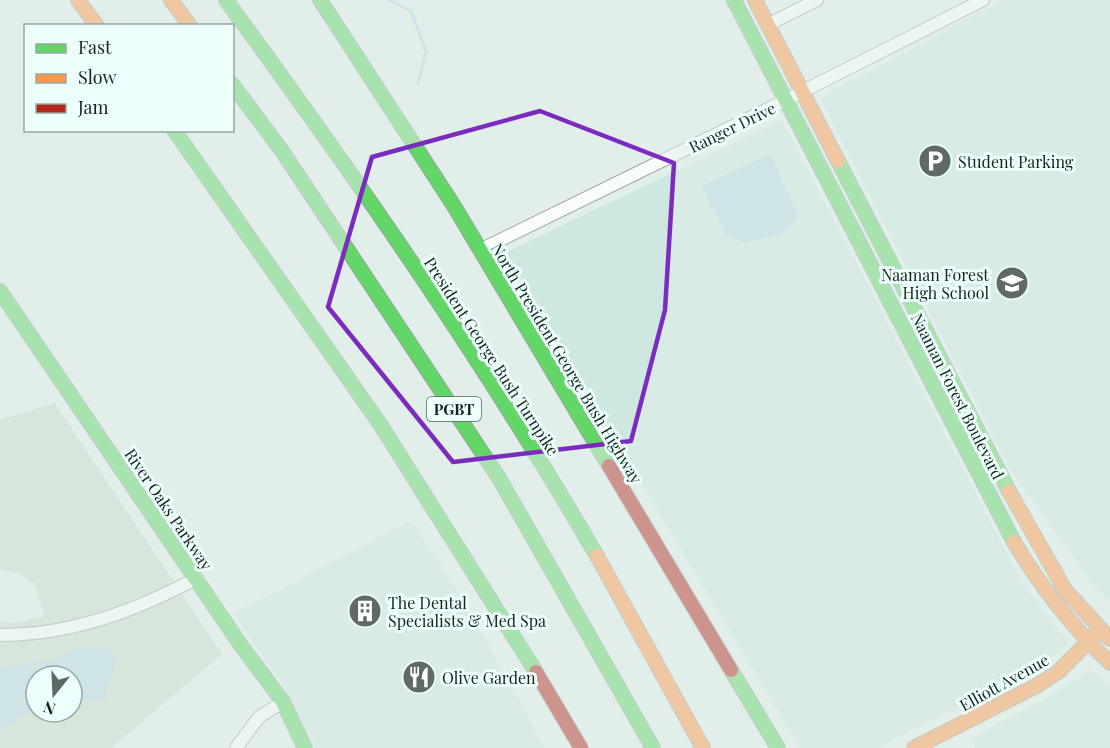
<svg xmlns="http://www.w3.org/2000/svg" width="1110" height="748" viewBox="0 0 1110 748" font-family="'Playfair Display',serif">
<rect width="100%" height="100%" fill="#e1eeea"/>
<!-- built -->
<path fill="#cfe7e1" d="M1003,0H1110V600L1093,584L1009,468L820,98Z
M782,120L1022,582L1068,643L1048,661L879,748H800L503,254Z
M412,521L468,608L545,748H316L284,687L233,613Z
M1091,669L1110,686V748H975L971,739L1060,690Z"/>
<!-- green -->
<path fill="#c9d9c7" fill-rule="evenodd" d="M55,403L222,654L111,748H0V622L16,623L44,616L35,584L17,572L0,569V420ZM36,676H72V712H36Z"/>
<!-- water -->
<path fill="#b6d8e4" d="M770,154L799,217L781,234L744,243L726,235L701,186Z
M83,647L108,648L117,661L105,693L107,701H72V676H36V708L0,730V668L56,660L69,650Z"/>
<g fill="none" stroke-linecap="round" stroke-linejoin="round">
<!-- stream -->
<path stroke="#b6d8e4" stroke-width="3" d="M389,0L411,11L426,51L418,84"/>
<!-- street casing -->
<g stroke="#9aa4a1" stroke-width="14">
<path id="street" d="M767,25L817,0
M480,250L776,105L983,0
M0,635C71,635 135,611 197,578
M236,748L259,717L283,702"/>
</g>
<!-- fast casing -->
<g stroke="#9aa4a1" stroke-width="16">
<path id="fast" d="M226,0C358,180 485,363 597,556
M320,0L454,206L609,466
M734,0L1014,542
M232,84L282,151L499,478L653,748
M174,130L380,424L536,672
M838,161L1009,491
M0,291L240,644L283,702L305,748
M731,670L778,748"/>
</g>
<!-- slow casing -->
<g stroke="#9aa4a1" stroke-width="16">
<path id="slow" d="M78,0L97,26
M171,0L190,26
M755,0L838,161
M1009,491L1065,590L1110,639
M1014,542C1041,587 1072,627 1110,663
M597,556L703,748
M914,748L1038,685L1058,672L1095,635"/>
</g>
<!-- jam casing -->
<g stroke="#9aa4a1" stroke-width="16">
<path id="jam" d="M609,466L731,670
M536,672L581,748"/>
</g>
<!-- street -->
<use href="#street" stroke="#fafcfc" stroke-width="12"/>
<!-- fast -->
<use href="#fast" stroke="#63d668" stroke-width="14"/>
<!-- slow -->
<use href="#slow" stroke="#ff974d" stroke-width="14"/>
<!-- jam -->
<use href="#jam" stroke="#b3261e" stroke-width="14"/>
</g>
<!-- marked area -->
<path d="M0 0H1110V748H0ZM540,111L674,163L665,310L631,441L453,462L328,307L372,157Z" fill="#e1eeea" fill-opacity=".55" fill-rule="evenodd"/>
<path fill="none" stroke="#7b2cbf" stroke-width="4.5" stroke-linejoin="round" d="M540,111L674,163L665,310L631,441L453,462L328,307L372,157Z"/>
<!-- icons -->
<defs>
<g id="parking-disc" transform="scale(1.725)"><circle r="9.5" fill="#5f6967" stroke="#ecfffa"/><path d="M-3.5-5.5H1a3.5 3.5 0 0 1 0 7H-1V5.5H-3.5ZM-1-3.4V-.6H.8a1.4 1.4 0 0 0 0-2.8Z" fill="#fff"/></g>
<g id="school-disc" transform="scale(1.725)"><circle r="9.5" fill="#5f6967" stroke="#ecfffa"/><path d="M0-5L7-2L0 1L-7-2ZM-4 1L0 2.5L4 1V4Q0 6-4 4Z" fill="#fff"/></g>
<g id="building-disc" transform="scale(1.725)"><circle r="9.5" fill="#5f6967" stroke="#ecfffa"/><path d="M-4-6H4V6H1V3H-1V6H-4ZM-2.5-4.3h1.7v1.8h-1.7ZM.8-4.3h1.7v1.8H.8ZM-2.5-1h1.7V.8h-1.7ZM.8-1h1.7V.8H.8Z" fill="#fff"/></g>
<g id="restaurant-disc" transform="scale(1.725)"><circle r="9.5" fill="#5f6967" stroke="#ecfffa"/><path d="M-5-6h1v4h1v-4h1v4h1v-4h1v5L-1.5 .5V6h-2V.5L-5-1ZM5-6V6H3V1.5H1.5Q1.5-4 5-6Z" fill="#fff"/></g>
</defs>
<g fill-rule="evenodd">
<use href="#parking-disc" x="935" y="161"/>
<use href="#school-disc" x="1012" y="283"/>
<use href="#building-disc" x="365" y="611"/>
<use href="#restaurant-disc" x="419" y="677"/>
</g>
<g text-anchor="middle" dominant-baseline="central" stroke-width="6" stroke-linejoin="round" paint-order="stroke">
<!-- shield labels -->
<rect fill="#ecfffa" stroke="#586461" stroke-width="1.5" x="427" y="397" width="54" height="24" rx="4.5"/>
<g font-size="15" font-weight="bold" fill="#192220">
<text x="454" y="409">PGBT</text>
</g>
<!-- street labels -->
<g font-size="16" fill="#192220" stroke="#ecfffa">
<text transform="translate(732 127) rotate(-26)">Ranger Drive</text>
<text transform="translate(492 356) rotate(57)">President George Bush Turnpike</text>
<text transform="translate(567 363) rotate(59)">North President George Bush Highway</text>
<text transform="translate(958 396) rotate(63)">Naaman Forest Boulevard</text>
<text transform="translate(169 509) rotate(56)">River Oaks Parkway</text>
<text transform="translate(1004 682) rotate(-29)">Elliott Avenue</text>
</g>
<!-- poi labels -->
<g font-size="16" fill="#192220" stroke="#ecfffa" text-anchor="start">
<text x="958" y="161">Student Parking</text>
<text x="989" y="274" text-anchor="end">Naaman Forest<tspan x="989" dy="18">High School</tspan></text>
<text x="388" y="602">The Dental<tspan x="388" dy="18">Specialists &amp; Med Spa</tspan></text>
<text x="442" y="677">Olive Garden</text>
</g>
</g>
<!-- legend -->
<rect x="24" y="24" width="210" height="108" fill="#ecfffa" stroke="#98a7a3" stroke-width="1.5"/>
<rect x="36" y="44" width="30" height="9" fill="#63d668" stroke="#98a7a3" stroke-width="1.5"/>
<text x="78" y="54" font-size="18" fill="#192220">Fast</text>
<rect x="36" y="74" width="30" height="9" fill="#ff974d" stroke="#98a7a3" stroke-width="1.5"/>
<text x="78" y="84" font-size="18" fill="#192220">Slow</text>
<rect x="36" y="104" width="30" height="9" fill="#b3261e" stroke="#98a7a3" stroke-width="1.5"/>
<text x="78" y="114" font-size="18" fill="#192220">Jam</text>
<!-- north arrow -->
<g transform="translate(54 694) rotate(198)"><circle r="28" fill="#ecfffa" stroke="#98a7a3" stroke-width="1.5"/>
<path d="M0-4.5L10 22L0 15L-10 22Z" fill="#5f6967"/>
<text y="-9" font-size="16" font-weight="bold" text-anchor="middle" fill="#192220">N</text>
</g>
</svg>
